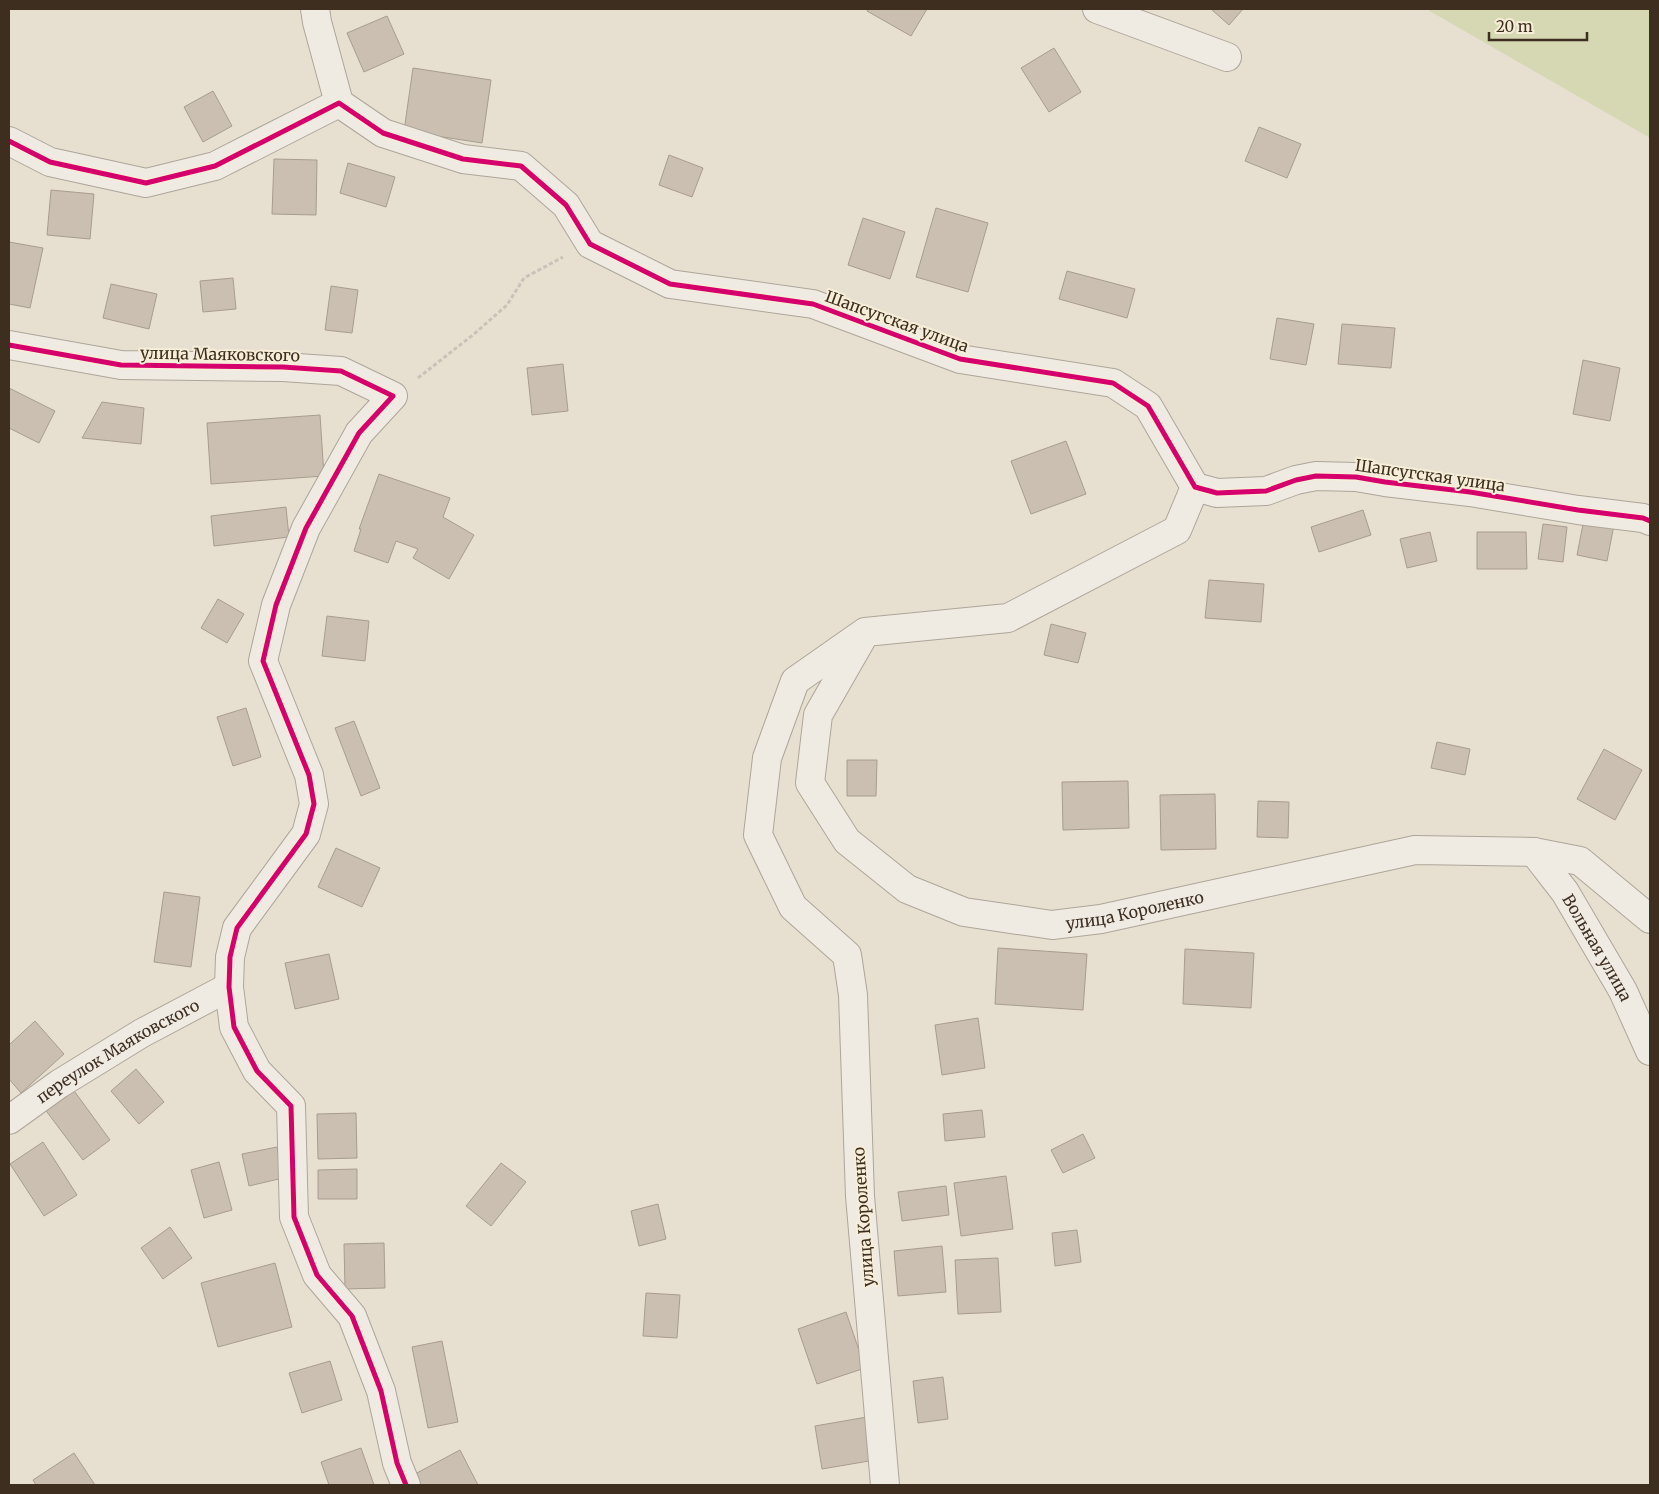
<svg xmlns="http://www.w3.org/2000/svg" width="1659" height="1494" viewBox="0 0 1659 1494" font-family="Merriweather,serif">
<rect width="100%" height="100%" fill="#e7e0d1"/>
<!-- green -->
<path fill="#d6d7b3" d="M1426,9H1650V138L1428,10Z"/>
<!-- building -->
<path fill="#cbbfb2" stroke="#a89c90" d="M868,9H927L911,36L867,11Z
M1211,9H1243L1229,25Z
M387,16L404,54L364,72L347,33Z
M1054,48L1081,92L1049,112L1021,68Z
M413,68L491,80L482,143L404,131Z
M213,91L232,126L203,142L184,107Z
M1259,127L1301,144L1287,178L1245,161Z
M669,155L703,168L692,197L659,185Z
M274,159L317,160L316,215L272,214Z
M348,163L395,177L386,207L340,193Z
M51,190L94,194L90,239L47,235Z
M936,208L988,223L968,292L916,277Z
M863,218L905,232L890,279L848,265Z
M9,242L43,248L30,308L9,304Z
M1067,271L1135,289L1127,318L1059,299Z
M233,278L236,309L203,312L200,281Z
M111,284L157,294L149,329L103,318Z
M331,286L358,290L352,333L325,330Z
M1277,318L1314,324L1306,365L1270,359Z
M1342,324L1395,328L1391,368L1338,364Z
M1583,360L1620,368L1610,421L1573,414Z
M563,364L568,411L532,415L527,368Z
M9,388L55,411L39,443L9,428Z
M102,402L144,408L141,444L82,438Z
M320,415L324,476L211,484L207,423Z
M1066,441L1086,494L1031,514L1011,461Z
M379,474L450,498L443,517L474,535L449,579L413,558L418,549L396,541L388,563L354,551L361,529H359Z
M286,507L289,537L214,546L211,516Z
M1363,510L1371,535L1319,552L1311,527Z
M1584,519L1614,525L1607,561L1577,555Z
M1543,524L1567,527L1563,562L1538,559Z
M1430,532L1437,561L1407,568L1400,539Z
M1477,532H1526L1527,569H1477Z
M1209,580L1264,584L1261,622L1205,618Z
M218,599L244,614L227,643L201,628Z
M327,616L369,621L365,661L322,656Z
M1051,624L1086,633L1078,663L1044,655Z
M246,708L261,757L233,766L217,717Z
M354,721L380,788L361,796L335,728Z
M1437,742L1470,749L1465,775L1431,768Z
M1604,749L1642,770L1615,820L1577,799Z
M847,760H877L876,796H847Z
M1128,781L1129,828L1063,830L1062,782Z
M1215,794L1216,849L1161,850L1160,795Z
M1258,801L1289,802L1288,838L1257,837Z
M336,848L380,868L362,907L318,887Z
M164,892L200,897L191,967L154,962Z
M998,948L1087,954L1083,1010L995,1004Z
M1185,949L1254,953L1251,1008L1183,1004Z
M329,954L339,999L295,1009L285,963Z
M978,1018L985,1068L942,1075L935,1025Z
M35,1021L64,1054L21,1093L9,1079V1045Z
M136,1069L164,1102L139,1124L111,1091Z
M72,1088L110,1140L83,1160L44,1108Z
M982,1110L985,1137L945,1141L943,1114Z
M356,1113L357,1158L318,1159L317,1114Z
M1083,1134L1095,1158L1063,1173L1051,1150Z
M43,1142L77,1195L44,1216L10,1164Z
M277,1147L283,1178L249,1186L242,1154Z
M219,1162L232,1210L204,1218L191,1170Z
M501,1163L526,1182L491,1226L466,1206Z
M357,1169V1199H318V1170Z
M1006,1176L1013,1229L961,1236L954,1183Z
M946,1186L949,1215L902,1221L898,1192Z
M658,1204L666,1239L639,1246L631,1211Z
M170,1227L192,1258L163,1279L141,1248Z
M1077,1230L1081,1262L1055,1266L1052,1233Z
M384,1243L385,1288L345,1289L344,1244Z
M942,1246L946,1292L898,1296L894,1251Z
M998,1258L1001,1312L958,1314L955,1260Z
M275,1263L292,1327L218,1347L201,1283Z
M646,1293L680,1295L677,1338L643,1336Z
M846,1312L865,1368L817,1384L798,1329Z
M442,1341L458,1422L428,1428L412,1347Z
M330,1361L342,1400L302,1413L289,1373Z
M943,1377L948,1419L918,1423L913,1381Z
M867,1417L875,1460L822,1469L815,1426Z
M361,1448L374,1485H329L321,1462Z
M460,1450L478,1485H421L415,1474Z
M74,1453L95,1485H36L33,1480Z"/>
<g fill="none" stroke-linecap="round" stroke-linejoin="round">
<!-- street casing -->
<g stroke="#ada599" stroke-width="30">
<g id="street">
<path d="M315,9L317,22L339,103"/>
<path d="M1097,9L1227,57"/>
<path d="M9,141L50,162L146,183L215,166L339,103L383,133L463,159L521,166L566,205L590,244L670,284L813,304L960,359L1113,383L1148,406L1195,487L1217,493L1266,491L1296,480L1316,476L1356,477L1385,482L1470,492L1578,510L1643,518L1650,521"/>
<path d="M9,345L121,365L283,367L341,371L393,396L359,433L306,528L276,605L263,661L309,775L314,804L306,834L237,928L230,957L229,987L234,1027L257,1071L291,1106L294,1217L317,1275L352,1316L381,1391L397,1463L406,1485"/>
<path id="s1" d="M861,640L818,715L810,783L847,841L907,889L964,912L1052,925L1101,919L1415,850L1534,852L1580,861L1650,919"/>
<path id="s2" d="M1534,852L1565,892L1623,991L1650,1051"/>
<path id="s3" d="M9,1120L59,1084L142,1033L229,987"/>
<path d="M885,1485L860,1196L853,995L847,955L793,907L758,835L767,758L795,681L865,632L1008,618L1177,530L1195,487"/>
</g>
</g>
<!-- path -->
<path stroke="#c8c2b9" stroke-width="3" stroke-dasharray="4 2.5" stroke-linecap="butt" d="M418,378L474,334L507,305L524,278L563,257"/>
<!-- street -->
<use href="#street" stroke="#efebe3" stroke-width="28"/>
<!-- cycleway casing -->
<g stroke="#f7eed8" stroke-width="8">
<path id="cycleway" d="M9,141L50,162L146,183L215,166L339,103L383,133L463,159L521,166L566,205L590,244L670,284L813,304L960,359L1113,383L1148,406L1195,487L1217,493L1266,491L1296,480L1316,476L1356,477L1385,482L1470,492L1578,510L1643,518L1650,521
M9,345L121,365L283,367L341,371L393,396L359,433L306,528L276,605L263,661L309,775L314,804L306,834L237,928L230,957L229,987L234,1027L257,1071L291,1106L294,1217L317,1275L352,1316L381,1391L397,1463L406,1485"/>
</g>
<!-- cycleway -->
<use href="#cycleway" stroke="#d6006c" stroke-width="5"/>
</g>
<g text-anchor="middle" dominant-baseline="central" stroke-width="4" stroke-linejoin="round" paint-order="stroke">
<!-- street labels -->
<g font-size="16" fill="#3d2e20" stroke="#f7eed8">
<text transform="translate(897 321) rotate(20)">Шапсугская улица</text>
<text transform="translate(220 354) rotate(1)">улица Маяковского</text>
<text transform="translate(1430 475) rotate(8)">Шапсугская улица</text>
<text stroke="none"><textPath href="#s1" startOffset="535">улица Короленко</textPath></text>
<text stroke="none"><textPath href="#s2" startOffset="115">Вольная улица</textPath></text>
<text stroke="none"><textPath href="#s3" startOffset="129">переулок Маяковского</textPath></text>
<text transform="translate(863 1217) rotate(-94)">улица Короленко</text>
</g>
</g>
<!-- border -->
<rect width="1659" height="1494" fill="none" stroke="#3d2e20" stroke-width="20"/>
<!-- scale -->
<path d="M1489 32v8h98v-8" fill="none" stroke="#3d2e20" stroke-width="2.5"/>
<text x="1496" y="32" font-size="15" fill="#3d2e20" stroke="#f7eed8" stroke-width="4" paint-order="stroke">20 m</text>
</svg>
